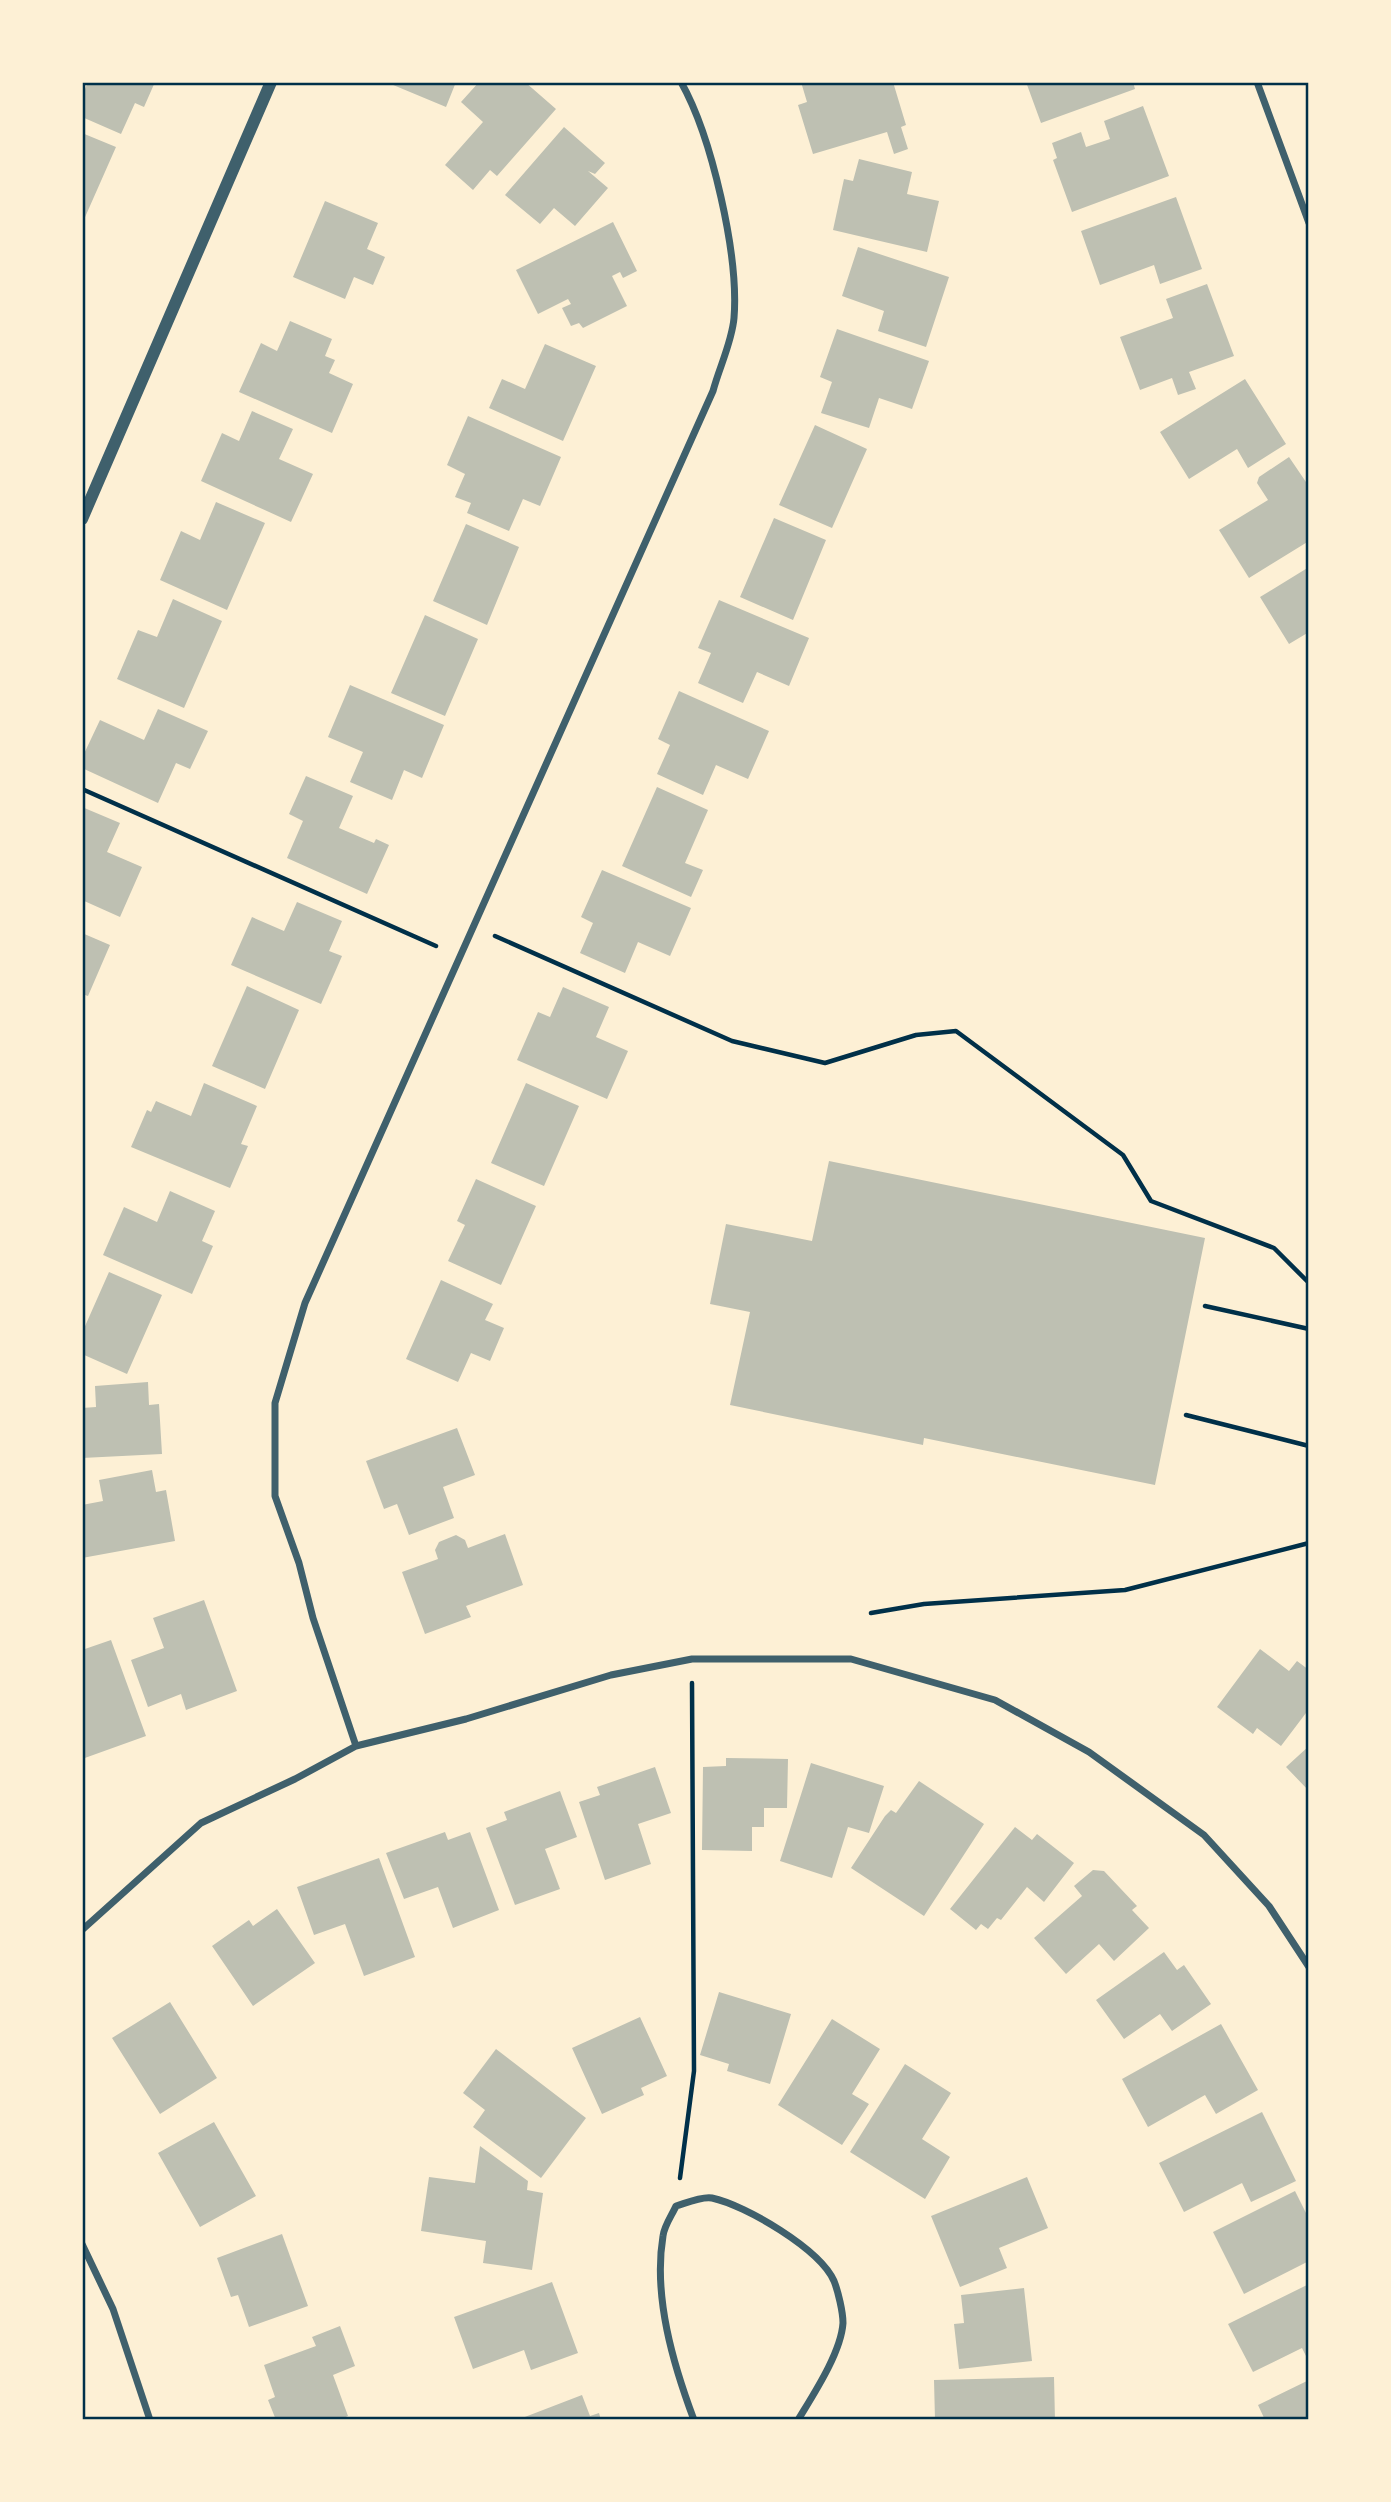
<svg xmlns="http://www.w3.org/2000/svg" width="1391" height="2502" viewBox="0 0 1391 2502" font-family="'IBM Plex Sans',sans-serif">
<rect width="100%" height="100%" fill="#fdf0d5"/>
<!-- building -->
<path fill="#bec0b2" d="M88,82H155L144,107L135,103L121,134L82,117V96Z
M386,82H456L446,107Z
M479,82H525L556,109L497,176L490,170L473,190L445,165L483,122L461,102Z
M801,82H857L858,85L893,82L906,125L901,127L908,149L894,154L887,132L813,154L798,105L807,102Z
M1026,82H1133L1135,89L1041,123Z
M1143,106L1169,176L1072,212L1053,160L1057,158L1052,143L1081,132L1086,147L1110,139L1104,121Z
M564,127L605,163L595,174L588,171L608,188L575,226L554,208L540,224L505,195Z
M82,133L116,147L82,224Z
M859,159L912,172L907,194L939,201L927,252L833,230L844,179L853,181Z
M1176,197L1202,269L1160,284L1154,265L1100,285L1081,231Z
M325,201L378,223L367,249L385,257L373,285L354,277L345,299L293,277Z
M613,222L637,271L623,278L620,272L612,276L627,306L583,328L579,323L571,326L562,308L571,304L568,299L538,314L516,270Z
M858,247L949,277L926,347L878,331L884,311L842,296Z
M1207,284L1234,356L1189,372L1196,389L1178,395L1172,378L1140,390L1120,337L1173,318L1166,299Z
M290,321L332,339L325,356L335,360L329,373L353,384L332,433L239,392L261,343L277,351Z
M837,329L929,361L912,409L879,398L869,428L821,413L832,382L820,377Z
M545,344L596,366L563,441L489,408L502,379L525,389Z
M1245,379L1286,444L1248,468L1237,449L1189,479L1160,432Z
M252,411L293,429L279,459L313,474L291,522L201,481L222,433L239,441Z
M468,416L561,457L540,506L523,499L509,531L467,513L471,503L455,497L465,474L447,465Z
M815,425L867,449L832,528L779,505Z
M1289,457L1306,482L1309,480V541L1249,578L1219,530L1268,500L1257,483L1259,477Z
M216,502L265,523L227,610L160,580L181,531L200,540Z
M774,518L826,540L793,620L740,597Z
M466,524L519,547L487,625L433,601Z
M1309,567V632L1289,644L1260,597Z
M173,599L222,621L184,708L117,679L138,630L157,637Z
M719,600L809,638L789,686L757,672L743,703L698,683L711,653L698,648Z
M425,615L478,639L445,716L391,693Z
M350,685L444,725L422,778L404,770L392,800L350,782L363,752L328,737Z
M679,691L769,731L748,779L716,765L703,795L657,774L670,745L658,739Z
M158,709L208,731L190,769L176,763L158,803L82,768V758L100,720L144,740Z
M306,776L353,796L339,828L374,843L376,839L389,845L367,894L287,858L303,821L289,814Z
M657,787L708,810L685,863L703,870L691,897L622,866Z
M82,807L120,823L107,852L142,867L120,917L82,900Z
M602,870L691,908L670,956L638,942L625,973L580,953L593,923L581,917Z
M297,902L342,921L329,951L342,956L321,1004L231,965L252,917L284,931Z
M82,933L110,945L88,996L82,994Z
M247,986L299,1010L265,1089L212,1066Z
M563,987L609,1007L596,1037L628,1051L607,1099L517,1060L538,1012L550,1017Z
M204,1083L257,1106L241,1144L248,1146L230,1188L131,1147L147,1110L151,1112L156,1101L191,1116Z
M526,1083L579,1106L544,1186L491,1163Z
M829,1161L1205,1238L1155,1485L924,1438L923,1445L730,1405L750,1312L710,1304L726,1224L812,1241Z
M476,1179L536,1206L501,1285L448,1261L465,1225L457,1221Z
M170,1191L215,1211L202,1241L213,1246L192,1294L103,1255L124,1207L157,1222Z
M109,1272L162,1295L127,1374L82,1354V1333Z
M441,1280L493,1304L485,1320L504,1328L490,1361L471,1353L458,1382L406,1359Z
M148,1382L149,1405L159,1404L162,1454L82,1458V1408L96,1407L95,1386Z
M457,1428L475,1475L443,1487L454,1518L409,1535L397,1504L384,1509L366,1461Z
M152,1470L156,1492L166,1490L175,1541L82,1558V1505L103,1501L99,1480Z
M505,1534L523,1585L466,1606L471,1617L425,1634L402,1572L438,1559L435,1550L439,1542L456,1535L465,1540L468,1548Z
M204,1600L237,1691L186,1710L181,1694L148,1707L131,1660L164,1648L153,1618Z
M111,1640L146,1736L82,1759V1650Z
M1260,1649L1289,1671L1297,1661L1309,1670V1709L1281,1746L1257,1728L1253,1734L1217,1707Z
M1309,1746V1791L1286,1767Z
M726,1758L788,1759L787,1808H764V1827H752V1851L702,1850L703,1767L726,1766Z
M811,1763L884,1786L869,1833L848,1827L832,1878L780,1861Z
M655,1767L671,1813L638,1824L651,1864L605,1880L579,1802L600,1795L597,1787Z
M919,1781L984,1824L924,1916L851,1868L885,1816L891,1810L896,1813Z
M560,1791L577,1837L545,1849L560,1889L515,1905L486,1828L507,1820L504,1812Z
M1015,1827L1032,1840L1037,1834L1074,1863L1044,1902L1027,1887L1001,1920L997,1918L988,1929L981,1924L976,1930L950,1909Z
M445,1832L448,1840L470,1832L499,1910L453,1928L438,1887L404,1899L386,1853Z
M379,1858L415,1957L364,1976L345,1924L314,1935L297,1887Z
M1093,1870L1104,1871L1137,1906L1132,1910L1149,1928L1114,1961L1099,1944L1066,1974L1034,1938L1082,1896L1074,1886Z
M277,1909L315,1963L253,2006L212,1946L249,1920L253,1926Z
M1164,1952L1177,1970L1184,1965L1211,2004L1172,2031L1160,2014L1124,2039L1096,2000Z
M719,1992L791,2014L770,2084L727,2071L729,2064L700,2055Z
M170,2002L217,2078L160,2114L112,2038Z
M640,2017L667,2076L641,2088L644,2095L602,2114L572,2048Z
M832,2019L880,2049L852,2094L869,2104L842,2145L778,2105Z
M1221,2024L1258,2090L1216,2114L1205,2095L1148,2127L1122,2079Z
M496,2049L586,2118L541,2178L473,2127L485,2110L463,2093Z
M905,2064L951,2093L922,2139L950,2157L925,2199L850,2152Z
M1262,2112L1296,2181L1251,2202L1242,2183L1184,2212L1159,2163Z
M214,2122L256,2196L200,2227L158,2153Z
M480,2146L528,2181L527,2190L543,2193L532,2270L483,2263L486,2241L421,2231L429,2177L475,2183Z
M1027,2177L1048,2228L999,2248L1007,2268L960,2287L931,2216Z
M1295,2191L1309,2219V2261L1244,2294L1213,2232Z
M282,2234L308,2306L249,2327L238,2295L231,2297L217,2258Z
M552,2282L578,2353L531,2370L524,2350L473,2369L454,2317Z
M1309,2284V2362L1302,2348L1253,2372L1228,2324Z
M1024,2288L1032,2361L959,2369L954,2324L964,2323L961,2295Z
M340,2326L355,2366L333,2375L348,2416L339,2420H276L268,2400L275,2397L264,2365L316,2346L312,2337Z
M1054,2377L1055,2420H935L934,2380Z
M1309,2380V2420H1265L1258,2405Z
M582,2395L590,2416L599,2413L601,2420H517Z"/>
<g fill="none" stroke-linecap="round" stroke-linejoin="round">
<!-- path -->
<path stroke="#003049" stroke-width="4.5" d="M82,789L436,946
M495,936L732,1041L825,1063L916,1035L956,1031L1123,1155L1151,1201L1274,1248L1309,1283
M1205,1306L1309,1329
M1186,1415L1309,1446
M871,1613L924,1604L1125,1590L1309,1543
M680,2178L694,2071L692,1683"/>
<!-- minor -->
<path stroke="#3f606c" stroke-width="7" d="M1257,82L1309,223
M356,1746L313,1618L299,1563L275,1496V1403L305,1303L713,391C719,368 732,342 734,318C739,256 712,137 681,82
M82,1930L201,1823L295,1779L356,1746L466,1719L611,1675L692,1659H851L995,1700L1089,1752L1204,1835L1269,1906L1309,1967
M82,2244L113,2309L150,2420
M694,2420C673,2364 653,2296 663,2236C664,2226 672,2215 676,2206C686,2203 702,2196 712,2198C745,2205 820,2249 834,2281C838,2291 843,2312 843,2323C841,2353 813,2395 798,2420"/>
<!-- tertiary -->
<path stroke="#3f606c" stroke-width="12" d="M82,519L271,82"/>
</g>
<!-- border -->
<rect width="1391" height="2502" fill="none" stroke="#fdf0d5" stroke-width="168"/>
<rect x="84" y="84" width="1223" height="2334" fill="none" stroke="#003049" stroke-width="2.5"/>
</svg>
